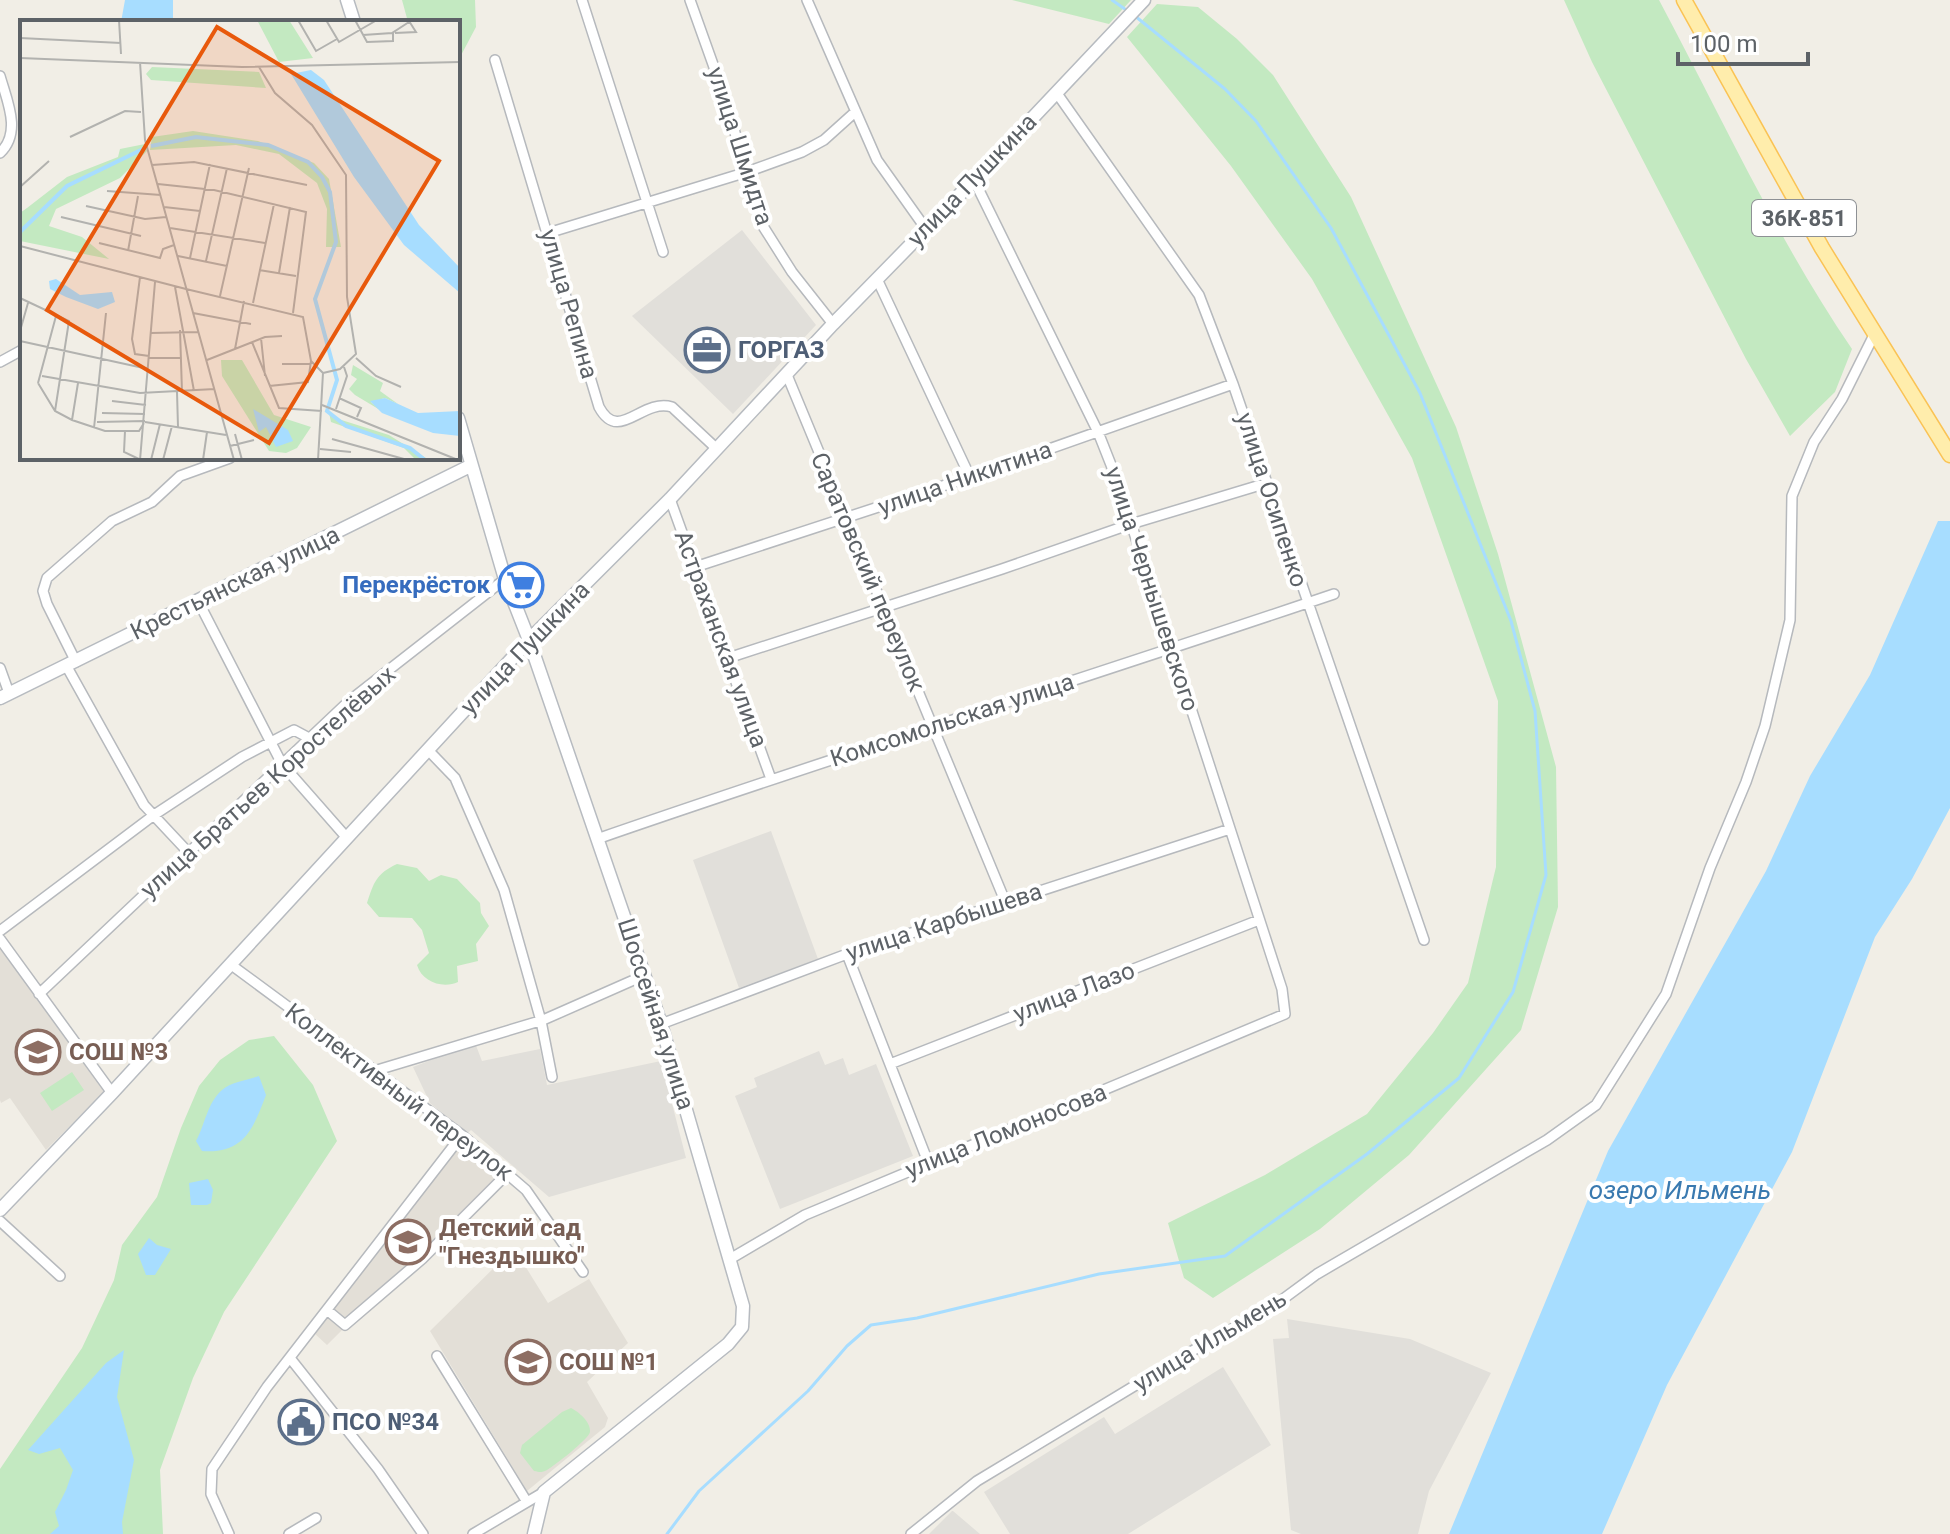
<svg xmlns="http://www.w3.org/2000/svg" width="1950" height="1534" viewBox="0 0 1950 1534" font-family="Roboto,sans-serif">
<rect width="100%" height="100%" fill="#f1eee6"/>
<!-- industrial -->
<path fill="#e1dfda" d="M742,230L816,325L733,414L632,316Z
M771,831L818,959L739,988L693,860Z
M475,1043L482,1061L540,1049L547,1085L661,1061L686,1158L549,1197L471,1130L467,1134L430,1103L413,1067Z
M819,1051L825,1065L843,1058L849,1075L876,1064L913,1156L780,1209L735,1096L757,1087L754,1078Z
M1287,1319L1410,1339L1491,1373L1429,1491L1418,1534H1301L1291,1530L1273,1339L1289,1338Z
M1223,1367L1271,1445L1128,1534H1010L984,1492L1104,1417L1115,1434Z
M952,1511H953L980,1534H929Z"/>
<!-- education -->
<path fill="#e3dfd7" d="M0,948L104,1092L46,1150L10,1098L1,1103L0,1100Z
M460,1145L498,1175L327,1345L314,1333Z
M514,1248L548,1303L589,1279L628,1343L587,1382L608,1418L605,1427L527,1491L430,1331Z"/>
<!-- green -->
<path fill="#c3e9c1" d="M402,0H475L476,27L458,61V22H408Z
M1012,0H1131L1109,24Z
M1564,0H1659C1722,118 1777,239 1852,349L1835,392L1790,436L1746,359L1592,62Z
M1157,4L1198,7L1237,39L1273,75L1351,197L1456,427L1498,554L1556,767L1558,907L1521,1030L1409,1155L1320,1229L1213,1298L1184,1278L1168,1223L1265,1175L1367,1114L1433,1033L1468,983L1496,867L1498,701L1412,458L1312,279L1231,166L1127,37Z
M397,864L417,868L429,881L441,875L457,879L480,903L481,913L489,926L476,944L478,961L457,966L458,982C443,989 422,982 417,965L429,953L422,930L412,918L379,917L367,903C374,882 376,874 397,864Z
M274,1036L313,1085L337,1141L224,1312L193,1378L160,1470L163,1534H0V1469L82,1348L114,1280L122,1245L157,1197L181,1128L199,1086L220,1060L249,1040Z
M72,1072L84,1090L52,1111L40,1093Z
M571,1408C579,1412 591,1422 590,1432C589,1439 554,1466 547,1470C541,1473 540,1472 534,1471L520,1453L522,1445L562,1412Z"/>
<!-- water -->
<path fill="#a7ddff" d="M125,0H173V22H121Z
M1938,521H1950V808L1912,879L1875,937L1792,1152L1667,1385L1602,1534H1449L1608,1151L1766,871L1810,776L1870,675Z
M259,1076L266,1095C253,1129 244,1154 202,1151L196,1141C205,1125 207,1103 222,1090C231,1082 248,1080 259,1076Z
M208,1179L213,1190L211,1203L207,1205H191L189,1183Z
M149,1238L157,1245L171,1249L155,1275H146L138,1254Z
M124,1350L117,1397L134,1460L122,1522L123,1534H50L59,1526L55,1512L66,1490L73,1470L60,1448L39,1454L28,1450L106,1363Z"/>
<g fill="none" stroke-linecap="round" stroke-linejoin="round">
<!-- stream -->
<path stroke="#a7ddff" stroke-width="3" d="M1112,0L1129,12
M667,1534L699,1491L808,1391L847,1346L871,1325L917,1318L1099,1274L1225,1256L1367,1154L1459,1078L1513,992L1546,875L1535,711L1511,621L1420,393L1331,228L1256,121L1225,89L1135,16"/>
<!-- street casing -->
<g stroke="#b6b9bd" stroke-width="12">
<path id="street" d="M582,0L663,252
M690,0L725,98L761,223L792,272L833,324
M807,0L877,160L926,229
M495,60L599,407C619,444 641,398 672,407L717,449
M0,76C7,101 22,132 0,153
M1056,92L1199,295L1233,384L1424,940
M548,233L747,172L802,152L824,140L854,113
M877,279L970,477
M0,362L22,350
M787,375L1005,901
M670,499L771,779
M695,567L970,477L1233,384
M198,601L282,764L347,838
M728,658L1002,569L1131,524L1267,483
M76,662L47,604L43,591L47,578L112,521L152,502L180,476L230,458
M67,667L144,805L188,852
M0,668L9,693
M428,750L455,778L504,890L541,1021L552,1077
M597,839C842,754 1089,677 1334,594
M0,931L154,815L242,757L294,730L309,738
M0,939L112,1093
M847,954L928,1162
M230,964L462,1135L526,1190L583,1272
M39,994L349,701L505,579
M661,1024L847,954L1230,829
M890,1064L1259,920
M374,1071L543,1020L645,975
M0,1221L60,1276
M730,1259L805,1215L1285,1014L1282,989L1117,480L1098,432L974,180
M327,1310L345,1325L422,1259L507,1174
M437,1356L527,1502
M290,1358L378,1469L423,1534
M229,1534L211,1494L212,1469L267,1387L462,1135
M289,1534L316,1518
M473,1534L544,1492
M911,1534L977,1481L1217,1336L1260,1316L1317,1274L1547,1140L1596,1105L1666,994L1710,868L1746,782L1765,726L1790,620L1792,496L1814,442L1842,399L1874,335"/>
</g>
<!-- secondary casing -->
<g stroke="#b7bbc0" stroke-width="15">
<path id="secondary" d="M347,0L354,22
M458,418L505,579L529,640L661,1024L743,1306L742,1327L728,1344L544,1492L534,1534
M0,698L470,466
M0,1210L112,1093L529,640L670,499L833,324L974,180L1144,0"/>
</g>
<!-- primary casing -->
<g stroke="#fac355" stroke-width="17">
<path id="primary" d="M1684,0L1822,248L1950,455"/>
</g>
<!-- street -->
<use href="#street" stroke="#fff" stroke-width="9"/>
<!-- secondary -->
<use href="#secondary" stroke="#fff" stroke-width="12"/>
<!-- primary -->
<use href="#primary" stroke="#ffedac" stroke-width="14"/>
</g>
<!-- icons -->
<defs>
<g id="office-ring" transform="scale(2.3)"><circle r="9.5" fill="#fff" stroke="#5c6f8a" stroke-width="1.5"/><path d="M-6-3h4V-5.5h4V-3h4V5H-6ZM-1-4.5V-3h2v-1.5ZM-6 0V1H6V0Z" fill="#5c6f8a"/></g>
<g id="supermarket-ring" transform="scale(2.3)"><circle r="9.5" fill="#fff" stroke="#3f7fe0" stroke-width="1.5"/><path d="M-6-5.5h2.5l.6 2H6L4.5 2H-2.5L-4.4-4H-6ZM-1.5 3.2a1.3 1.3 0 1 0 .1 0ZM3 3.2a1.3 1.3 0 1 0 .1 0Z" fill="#3f7fe0"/></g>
<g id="school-ring" transform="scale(2.3)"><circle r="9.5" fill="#fff" stroke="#8d6e63" stroke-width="1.5"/><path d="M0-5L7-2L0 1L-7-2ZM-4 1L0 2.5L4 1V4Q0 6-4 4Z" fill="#8d6e63"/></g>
<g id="civic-ring" transform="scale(2.3)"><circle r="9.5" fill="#fff" stroke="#5c6f8a" stroke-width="1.5"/><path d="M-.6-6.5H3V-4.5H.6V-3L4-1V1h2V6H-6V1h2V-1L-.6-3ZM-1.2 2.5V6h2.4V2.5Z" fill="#5c6f8a"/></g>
</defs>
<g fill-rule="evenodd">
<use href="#office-ring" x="707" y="350"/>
<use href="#supermarket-ring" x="521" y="585"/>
<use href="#school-ring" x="38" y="1052"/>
<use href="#school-ring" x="408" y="1242"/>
<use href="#school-ring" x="528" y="1362"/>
<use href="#civic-ring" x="301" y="1422"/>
</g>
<g text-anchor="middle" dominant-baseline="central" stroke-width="8" stroke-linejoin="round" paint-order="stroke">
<!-- shield labels -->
<rect fill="#fff" stroke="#8e9195" stroke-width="2" x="1752" y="200" width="104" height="36" rx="6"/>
<g font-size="22" font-weight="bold" fill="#5d6267">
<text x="1804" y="218">36К-851</text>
</g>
<!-- street labels -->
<g font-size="24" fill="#5d6267" stroke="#fff">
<text transform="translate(740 146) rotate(72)">улица Шмидта</text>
<text transform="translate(972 180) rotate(-46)">улица Пушкина</text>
<text transform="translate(569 304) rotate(74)">улица Репина</text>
<text transform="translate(965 478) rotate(-19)">улица Никитина</text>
<text transform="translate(1272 500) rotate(72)">улица Осипенко</text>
<text transform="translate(868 572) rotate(67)">Саратовский переулок</text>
<text transform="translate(235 583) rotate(-26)">Крестьянская улица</text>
<text transform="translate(1152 589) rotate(72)">улица Чернышевского</text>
<text transform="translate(721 639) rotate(70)">Астраханская улица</text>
<text transform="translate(525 648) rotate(-46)">улица Пушкина</text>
<text transform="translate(952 720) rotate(-18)">Комсомольская улица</text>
<text transform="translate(268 782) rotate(-42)">улица Братьев Коростелёвых</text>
<text transform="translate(944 922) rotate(-18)">улица Карбышева</text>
<text transform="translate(1074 992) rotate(-21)">улица Лазо</text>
<text transform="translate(656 1014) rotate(72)">Шоссейная улица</text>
<text transform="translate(399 1092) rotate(37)">Коллективный переулок</text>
<text transform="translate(1006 1131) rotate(-22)">улица Ломоносова</text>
<text transform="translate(1210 1341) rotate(-31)">улица Ильмень</text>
</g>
<!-- service labels -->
<g font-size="24" font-weight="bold" fill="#4e5e75" stroke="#fff" text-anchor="start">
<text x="738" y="350">ГОРГАЗ</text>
<text x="332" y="1422">ПСО №34</text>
</g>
<!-- shop labels -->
<g font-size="24" font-weight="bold" fill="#366cbe" stroke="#fff" text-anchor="end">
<text x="490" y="585">Перекрёсток</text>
</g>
<!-- education labels -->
<g font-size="24" font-weight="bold" fill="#785e54" stroke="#fff" text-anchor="start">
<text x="69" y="1052">СОШ №3</text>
<text x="439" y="1228">Детский сад<tspan x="439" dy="28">"Гнездышко"</tspan></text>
<text x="559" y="1362">СОШ №1</text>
</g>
<!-- water labels -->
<g font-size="26" font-style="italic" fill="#3a7ab0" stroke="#fff">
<text x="1680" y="1190">озеро Ильмень</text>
</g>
</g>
<!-- overview -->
<g transform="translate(20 20)">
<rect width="440" height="440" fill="#f1eee6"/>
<path d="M237,0H269L293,38L259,42ZM132,47L239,52L246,68L131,60L126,54ZM173,111L238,121L294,143L309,159L321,227H306L307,189L297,163L259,134L216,125L130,130L132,117ZM125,124L127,131L100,158L36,189L29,206L62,217L89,239L0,221V193L7,188L47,157L98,137L100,129ZM201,340H222L254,395L291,407L277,428L266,433L249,431L202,356ZM333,345L363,363L360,371L378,384L365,378L351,382L360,390L335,375L329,369L337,359L331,355ZM308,388L312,397L369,415L409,440H396L384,428L311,402Z" fill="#c3e9c1"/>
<path d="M291,50L304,60L399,205L440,248V273L384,225L334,157L271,54ZM36,259L60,275L92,272L95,282L78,289L46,277L30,269L29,261ZM365,378L398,393L440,391V416L413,413L362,393L350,381ZM233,389L268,410L273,421L256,427L246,407L239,412Z" fill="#a7ddff"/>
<path fill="none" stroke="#a7ddff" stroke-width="4" d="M131,126L176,117L248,125L288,142L302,157L310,172L316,222L295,279L317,360L307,391L326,406L390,428L405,440M0,212L47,166L125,128"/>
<path fill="none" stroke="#b2b2af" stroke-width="2" d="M99,0L101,34M278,0L296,31L317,19M306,0L319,22L357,0M335,0L347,22L373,21V13M375,13L396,12L389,1M343,15L372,13L389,2M0,18L101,23M0,38L222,47L440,42M120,42L125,120L214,440M239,47L255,73L292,105L326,155L327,277L336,334L320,349L303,353M50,117L105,91L121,92M132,145L174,142L287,165M138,164L194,170L286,192L273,293M0,167L29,141M87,171L141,175M66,186L125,199L146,197M144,187L180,191M41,197L121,216M150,208L245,223M79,223L140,238L143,229L154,225M0,226L166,269M108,231L118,176M158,236L207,246M170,238L190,144M186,241L207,148M239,250L276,256M259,253L270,187M120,257L112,319L115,334L129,336M155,267L174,371M166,269L283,297L291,341L303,353M200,276L229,148M0,278L49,301L35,391M233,283L254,184M173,293L231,304M160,310L162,372M0,311L8,283M131,313L178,312M241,318L245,356M0,321L128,349M232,322L259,388L302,391M215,329L224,281M129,338H160M336,338L356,356L381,367M187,340L245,317L262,316M262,344H290M22,356L120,373L195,369M18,363L35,391L52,400L85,411H119L124,403M18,363L36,296M249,366L288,362L291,341M157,372L158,407M319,378L341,388L337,397M92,381L126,385M302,385L438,440M316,389L327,356L324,347M82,393L125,394M52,400L58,363M77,402L125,401M125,402L206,415M74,408L86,293M105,411L104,432L121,440M215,414L222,440M312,419L384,439M210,426L234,420M300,429L331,432M120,440L135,262M131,440L140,404M143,440L152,406M183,440L187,412M298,440L303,353"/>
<path fill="#e8590c" fill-opacity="0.15" stroke="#e8590c" stroke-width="4" d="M197,7L419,141L249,423L27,290Z"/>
<rect width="440" height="440" fill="none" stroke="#5d6267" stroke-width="4"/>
</g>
<!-- scale -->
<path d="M1678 52v12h130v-12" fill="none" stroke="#5d6267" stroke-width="4"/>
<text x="1690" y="52" font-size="24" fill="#5d6267" stroke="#ffffff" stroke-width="6" paint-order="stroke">100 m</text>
</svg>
